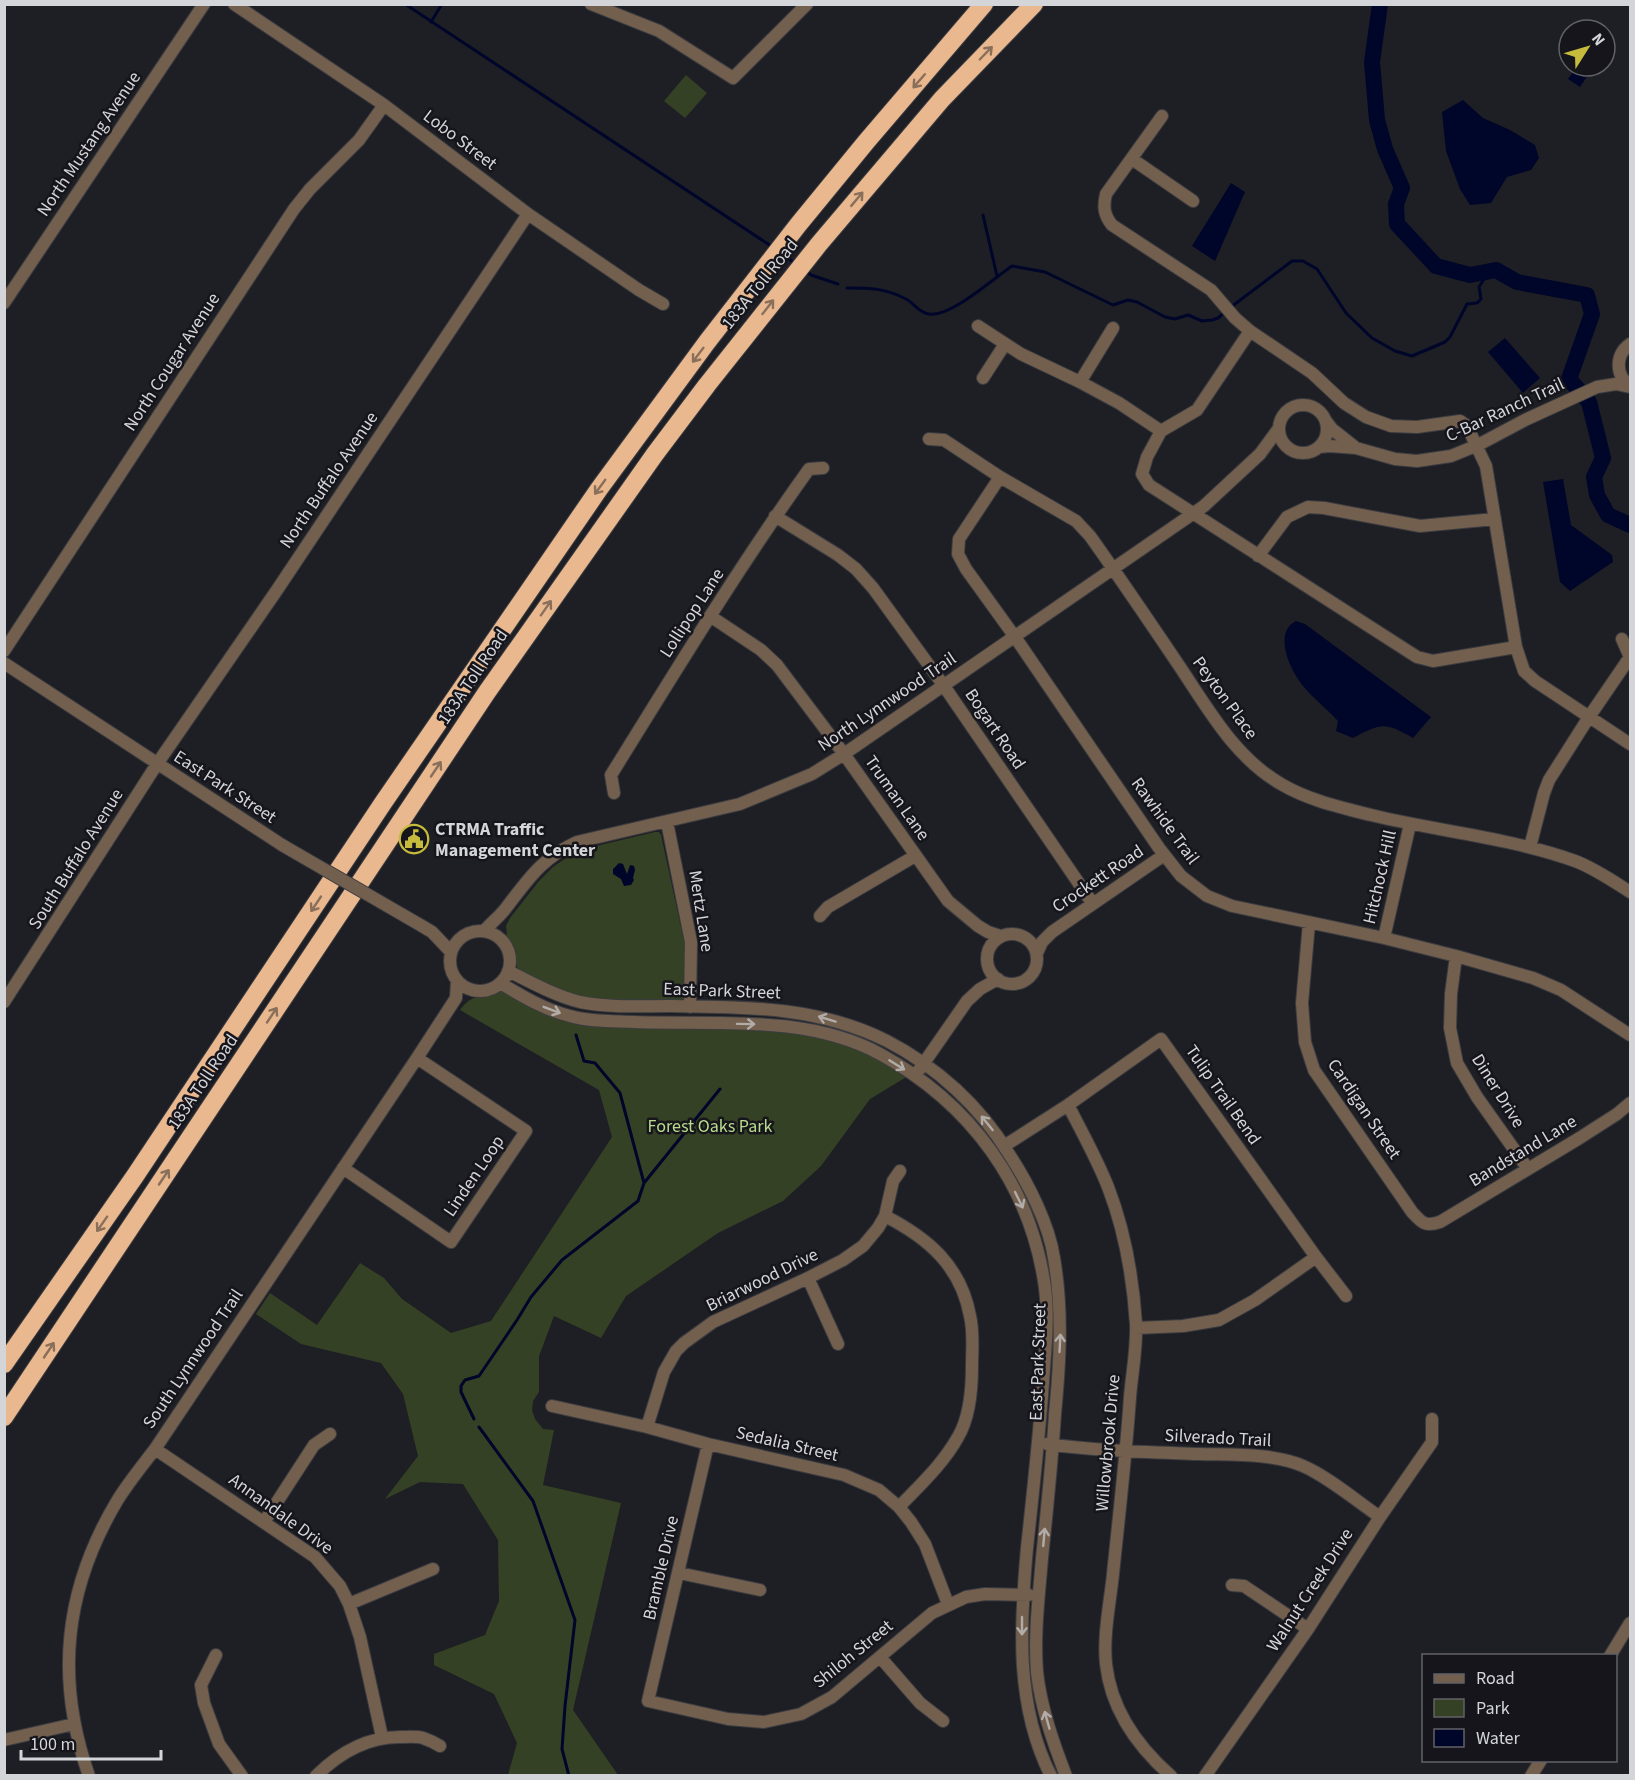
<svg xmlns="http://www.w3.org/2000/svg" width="1635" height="1780" viewBox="0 0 1635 1780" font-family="'Source Sans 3',sans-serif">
<rect width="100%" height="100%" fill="#1e1f24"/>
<!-- green -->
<path fill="#354125" d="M686,75L707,93L685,118L664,101Z
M655,832H659L661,835L685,946V998L678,1002L597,1001L560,990L524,975L517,967L515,952L507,936L506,926L510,918L539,881L553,867L572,854L588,848Z
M497,991H503L555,1015L768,1027C821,1035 864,1048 908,1076L870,1099L821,1166L783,1201L718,1233L626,1296L601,1338L554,1316L539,1356V1392L533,1401L532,1410L535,1419L543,1429L554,1430L543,1485L621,1503L573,1710L618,1775H508L517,1743L494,1694L434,1665V1654L485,1635L499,1601L498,1540L463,1484L420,1482L385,1499L418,1456L403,1394L381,1363L301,1344L256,1314L270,1293L317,1325L360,1263L384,1278L402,1299L451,1333L491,1321L612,1137L599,1090L460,1010C471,995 479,997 497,991Z"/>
<!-- water -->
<path fill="#00052a" d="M1577,66H1594L1580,87L1568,79Z
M1463,100L1483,118L1510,130L1535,145L1539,158L1531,170L1507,177L1491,203L1470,205L1460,189L1446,151L1442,112Z
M1231,183L1245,192L1215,261L1192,246Z
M1505,338L1540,378L1523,393L1488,352Z
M1563,479L1571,525L1612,555L1613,562L1570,591L1560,582L1543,482Z
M1296,621L1305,624L1431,717L1413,738C1384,722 1382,723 1353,738L1336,731L1338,721C1327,709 1314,699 1304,687C1291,672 1272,633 1296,621Z
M619,863L623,864L627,874L630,865L634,866L635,870L633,878L634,880L631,885L624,886L621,879L613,874V869Z"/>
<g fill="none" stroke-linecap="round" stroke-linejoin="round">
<!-- stream -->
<path stroke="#00052a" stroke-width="3" d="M405,4L774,248
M431,22L442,4
M983,215L997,276
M784,255L796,264
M806,271L811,275L838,284
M847,288C870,288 885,288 906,299C914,303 919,313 929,314C950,318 994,278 1012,266L1045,272L1113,305L1128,300L1137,302L1165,317L1175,319L1188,315L1202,321L1212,320L1218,318L1226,311
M1231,307L1292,261H1303L1317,269L1346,313L1372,338L1395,351L1412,356L1445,342L1450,337L1467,304L1477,303L1481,299L1479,287L1484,279L1491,277L1499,272
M576,1035L584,1061L595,1063L620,1093L644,1183
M474,1419L461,1392V1386L465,1380L479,1376L517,1320L531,1297L562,1260L638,1201L644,1183L720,1089
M479,1427L533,1501L575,1620L565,1706L562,1749L569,1776"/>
<!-- river -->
<path stroke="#00052a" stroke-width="16" d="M1380,4L1372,62L1377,120L1385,149L1402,188L1396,204L1397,224L1436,266L1470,275L1496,270L1517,282L1587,295L1592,314L1569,379L1589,402L1603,458L1594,477L1597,495L1608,515L1630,525"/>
<!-- minor casing -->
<g stroke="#3b3c41" stroke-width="14">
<path id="minor" d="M234,4L384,105L528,214L639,290L663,304
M591,4L659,31L733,78L807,4
M1162,116L1106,194C1103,207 1104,215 1112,225L1211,290L1235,318L1250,331L1312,373L1344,403L1366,417L1391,426L1417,427L1460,421L1467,426L1486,466L1516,647L1524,671L1535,681L1630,744
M1132,159L1193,201
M4,303L204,4
M978,326L1021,354L1080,382L1119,403L1161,431
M1250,331L1197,410L1161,431L1147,457L1142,474L1149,485L1417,657L1433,661L1516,647
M1630,344C1615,355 1615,375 1630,386
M983,378L1005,344
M1080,382L1113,328
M1279 429a24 24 0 1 1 48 0a24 24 0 1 1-48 0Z
M1326,421L1332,429L1356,448
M929,439L944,440L1000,477L1076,521L1090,536C1120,578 1149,621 1178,664C1207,707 1234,757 1281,784C1308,800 1339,807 1371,815C1437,831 1511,838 1575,861C1594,868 1613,881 1630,892
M1319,447L1330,446L1356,448L1395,459L1417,461L1451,456L1478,445L1525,420L1597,387L1616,384L1630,387
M1000,477L959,539L958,554L966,569L1015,637L1159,848L1181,876L1207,896L1232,906L1384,938L1456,956L1533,978L1561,990L1630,1035
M775,516L838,555L856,569L873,588L944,686L1093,904
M1258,556L1287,517L1308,507L1324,508L1420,526L1495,519
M710,616L761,650L777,665L844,754L948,901L978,926L988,932L1000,936
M1622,639L1630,657
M4,651L294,209L310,189L359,140L384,105
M4,663L282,845
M614,793L611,775C675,672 738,568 809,469L823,468
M667,822L691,942L690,1007
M1530,847L1544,793L1549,780L1589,717L1630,657
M820,916L828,907L915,856
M1309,923L1302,1003L1305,1042L1314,1070L1412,1212C1422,1223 1425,1227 1440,1222L1578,1139L1617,1114L1630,1103
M422,926L432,932L451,952
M484,931C491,923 500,916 506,908C529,878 542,858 577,842L740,804L812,774L844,754L1204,506L1260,454L1279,428
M450 961a30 30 0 1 1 60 0a30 30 0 1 1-60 0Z
M987 959a25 25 0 1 1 50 0a25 25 0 1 1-50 0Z
M1384,938L1410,824
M1037,953L1042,942L1052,932L1164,855
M1456,956L1451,994L1450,1028L1457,1063L1477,1097L1528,1169
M508,971C531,982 555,996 580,1002C610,1008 640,1006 670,1006C745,1007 818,1006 887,1041C937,1067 980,1106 1009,1154C1028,1183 1049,1224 1054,1258C1063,1310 1060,1362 1055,1414C1052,1462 1047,1510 1042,1558C1039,1595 1034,1634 1037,1672C1041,1708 1053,1742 1066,1776
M500,983C522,996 545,1010 570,1016C590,1022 614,1021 635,1022C715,1025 807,1014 880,1054C970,1103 1031,1185 1045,1288C1049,1319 1045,1351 1043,1383C1039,1438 1033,1493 1027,1548C1020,1625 1015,1705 1051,1776
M4,1002L157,764L277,590L528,214
M919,1070L967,1001L980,989L998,979
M1068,1105C1082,1132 1097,1159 1108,1187C1125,1231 1133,1278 1136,1324C1137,1348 1132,1373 1130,1397C1126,1456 1119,1515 1113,1574C1110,1603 1103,1635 1106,1664C1111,1709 1138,1747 1171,1776
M1004,1146L1068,1105L1161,1039L1316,1257L1346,1296
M343,1168L451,1242L526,1131L417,1058
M885,1216C928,1238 961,1266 970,1316C974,1332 972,1350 972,1366C972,1389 970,1417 958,1437C943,1464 920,1485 899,1507
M808,1278L838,1344
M1136,1328L1183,1326L1219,1320L1255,1300L1316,1257
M552,1406L647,1427L708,1444L844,1475L879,1490L899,1507L911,1522L925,1544L948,1604
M647,1427L664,1372L676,1351L684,1343L713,1322L808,1278L843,1260L863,1246L878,1228L885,1216L893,1181L900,1171
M708,1444L648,1701L728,1719L764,1722L801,1714L832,1697L932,1613L966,1597L985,1594L1029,1595
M1047,1444C1097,1451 1148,1452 1199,1454C1231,1455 1273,1453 1303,1466C1327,1476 1358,1502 1380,1517
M155,1449L315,1557L340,1586L349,1604L360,1637L382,1737
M264,1522L314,1445L330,1434
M679,1573L760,1590
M1232,1585L1244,1586L1308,1629
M349,1604L433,1569
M216,1655L201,1685L204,1703L219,1744L242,1776
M1610,1656L1630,1623
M880,1657L920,1703L943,1721
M4,1740L74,1724
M89,1776C55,1679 64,1590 117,1501C128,1483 142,1466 155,1449L417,1058L456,998L457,981
M316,1776C339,1753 367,1737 400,1737C407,1737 416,1736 423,1738C429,1740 435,1743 440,1746
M1205,1776L1308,1629L1380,1517L1432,1442V1419
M1531,1776L1541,1760"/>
</g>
<!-- highway casing -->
<g stroke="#3b3c41" stroke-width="20">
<path id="highway" d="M4,1364L135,1176L383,803L599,489L707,342L798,225L866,142L984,4
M4,1417L487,692L655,454L707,385L819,244L942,99L1034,4"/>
</g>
<!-- minor -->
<use href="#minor" stroke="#735f4e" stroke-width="12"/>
<!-- highway -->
<use href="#highway" stroke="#eab88e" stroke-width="18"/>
<!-- minor-bridge casing -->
<g stroke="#3b3c41" stroke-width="14" stroke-linecap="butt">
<path id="minor-bridge" d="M282,845L422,926"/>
</g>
<!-- minor-bridge -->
<use href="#minor-bridge" stroke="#735f4e" stroke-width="12"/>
</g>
<!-- one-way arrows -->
<defs><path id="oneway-shaft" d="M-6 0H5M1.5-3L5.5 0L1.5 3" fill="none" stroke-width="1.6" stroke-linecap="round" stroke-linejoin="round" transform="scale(1.5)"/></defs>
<g stroke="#8a6f5a">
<use href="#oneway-shaft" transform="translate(986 53) rotate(-46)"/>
<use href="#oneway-shaft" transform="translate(919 81) rotate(131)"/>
<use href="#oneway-shaft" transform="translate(857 199) rotate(-50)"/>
<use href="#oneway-shaft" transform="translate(768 307) rotate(-52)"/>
<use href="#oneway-shaft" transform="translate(698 355) rotate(127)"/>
<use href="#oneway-shaft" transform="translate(600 487) rotate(126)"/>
<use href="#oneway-shaft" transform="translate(546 608) rotate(-55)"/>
<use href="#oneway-shaft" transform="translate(436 769) rotate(-56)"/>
<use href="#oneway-shaft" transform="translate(316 904) rotate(124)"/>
<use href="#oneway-shaft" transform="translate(272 1015) rotate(-56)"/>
<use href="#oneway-shaft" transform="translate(164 1177) rotate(-56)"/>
<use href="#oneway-shaft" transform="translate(102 1224) rotate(125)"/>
<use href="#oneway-shaft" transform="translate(49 1350) rotate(-56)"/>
</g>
<g stroke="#b2aca8">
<use href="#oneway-shaft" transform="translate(552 1010) rotate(21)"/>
<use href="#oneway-shaft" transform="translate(827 1019) rotate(-163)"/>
<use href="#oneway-shaft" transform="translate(746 1024) rotate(1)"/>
<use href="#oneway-shaft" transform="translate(897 1065) rotate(32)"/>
<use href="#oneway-shaft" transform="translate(987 1123) rotate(-129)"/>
<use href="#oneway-shaft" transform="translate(1019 1200) rotate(64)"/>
<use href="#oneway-shaft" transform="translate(1060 1343) rotate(-87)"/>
<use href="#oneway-shaft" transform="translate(1044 1537) rotate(-85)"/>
<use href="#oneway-shaft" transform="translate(1022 1626) rotate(90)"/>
<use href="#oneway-shaft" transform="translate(1047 1720) rotate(-106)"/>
</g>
<!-- icons -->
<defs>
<g id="civic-ring" transform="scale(1.5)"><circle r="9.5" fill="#15151b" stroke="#c6bb3c" stroke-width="1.5"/><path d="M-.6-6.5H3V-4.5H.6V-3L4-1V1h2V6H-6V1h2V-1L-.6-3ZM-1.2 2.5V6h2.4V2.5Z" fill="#c6bb3c"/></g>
</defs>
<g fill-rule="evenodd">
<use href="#civic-ring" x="414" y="839"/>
</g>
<g text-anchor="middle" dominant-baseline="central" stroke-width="5" stroke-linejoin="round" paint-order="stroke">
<!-- street labels -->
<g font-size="18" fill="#d4d5d9" stroke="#15151b">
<text transform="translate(460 140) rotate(37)">Lobo Street</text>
<text transform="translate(89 144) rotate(-56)">North Mustang Avenue</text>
<text transform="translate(760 284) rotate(-51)">183A Toll Road</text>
<text transform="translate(172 362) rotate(-57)">North Cougar Avenue</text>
<text transform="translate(1505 410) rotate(-25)">C-Bar Ranch Trail</text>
<text transform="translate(329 480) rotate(-56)">North Buffalo Avenue</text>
<text transform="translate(692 613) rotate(-57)">Lollipop Lane</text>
<text transform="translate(473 677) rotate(-56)">183A Toll Road</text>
<text transform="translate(1225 698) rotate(54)">Peyton Place</text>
<text transform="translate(887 702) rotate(-34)">North Lynnwood Trail</text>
<text transform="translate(995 729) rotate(56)">Bogart Road</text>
<text transform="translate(225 787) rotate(33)">East Park Street</text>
<text transform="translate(897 798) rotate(55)">Truman Lane</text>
<text transform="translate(1165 821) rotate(54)">Rawhide Trail</text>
<text transform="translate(76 859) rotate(-58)">South Buffalo Avenue</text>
<text transform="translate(1380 877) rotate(-77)">Hitchock Hill</text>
<text transform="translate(1098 879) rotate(-34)">Crockett Road</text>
<text transform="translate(701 911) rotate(81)">Mertz Lane</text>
<text transform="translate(722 991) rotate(2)">East Park Street</text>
<text transform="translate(203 1082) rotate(-56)">183A Toll Road</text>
<text transform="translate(1498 1091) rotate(58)">Diner Drive</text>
<text transform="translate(1223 1095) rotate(55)">Tulip Trail Bend</text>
<text transform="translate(1364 1109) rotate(56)">Cardigan Street</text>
<text transform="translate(1523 1151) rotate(-31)">Bandstand Lane</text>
<text transform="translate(474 1176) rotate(-56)">Linden Loop</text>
<text transform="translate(762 1280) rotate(-26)">Briarwood Drive</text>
<text transform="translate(193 1359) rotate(-56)">South Lynnwood Trail</text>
<text transform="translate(1038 1362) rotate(-88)">East Park Street</text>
<text transform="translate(1218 1438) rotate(3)">Silverado Trail</text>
<text transform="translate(1108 1443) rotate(-85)">Willowbrook Drive</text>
<text transform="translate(787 1444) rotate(13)">Sedalia Street</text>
<text transform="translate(281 1514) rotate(36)">Annandale Drive</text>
<text transform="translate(661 1568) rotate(-77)">Bramble Drive</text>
<text transform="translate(1310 1590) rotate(-57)">Walnut Creek Drive</text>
<text transform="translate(853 1654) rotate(-39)">Shiloh Street</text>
</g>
<!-- poi labels -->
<g font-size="18" font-weight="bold" fill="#d4d5d9" stroke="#15151b" text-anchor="start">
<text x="435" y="829">CTRMA Traffic<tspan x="435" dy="21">Management Center</tspan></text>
</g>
<!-- park labels -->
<g font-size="18" fill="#b9db8c" stroke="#15151b">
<text x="710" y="1126">Forest Oaks Park</text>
</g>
</g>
<!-- border -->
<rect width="1635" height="1780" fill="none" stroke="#d4d5d9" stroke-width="12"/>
<!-- legend -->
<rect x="1422" y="1654" width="195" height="108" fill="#15151b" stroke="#616267" stroke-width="1.5"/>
<rect x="1434" y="1674" width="30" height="9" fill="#735f4e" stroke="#616267" stroke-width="1.5"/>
<text x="1476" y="1684" font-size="18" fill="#d4d5d9">Road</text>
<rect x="1434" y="1699" width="30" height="18" fill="#354125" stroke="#616267" stroke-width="1.5"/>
<text x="1476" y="1714" font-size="18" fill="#d4d5d9">Park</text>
<rect x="1434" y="1729" width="30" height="18" fill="#00052a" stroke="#616267" stroke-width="1.5"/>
<text x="1476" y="1744" font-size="18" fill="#d4d5d9">Water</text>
<!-- north arrow -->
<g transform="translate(1587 48) rotate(53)"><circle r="28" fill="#15151b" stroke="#616267" stroke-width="1.5"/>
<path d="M0-4.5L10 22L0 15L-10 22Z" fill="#c6bb3c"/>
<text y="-9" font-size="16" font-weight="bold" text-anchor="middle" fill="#d4d5d9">N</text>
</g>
<!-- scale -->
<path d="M21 1750v9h140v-9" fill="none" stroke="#d4d5d9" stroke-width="3"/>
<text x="30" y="1750" font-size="18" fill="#d4d5d9" stroke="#15151b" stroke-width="4.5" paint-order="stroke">100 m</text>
</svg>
